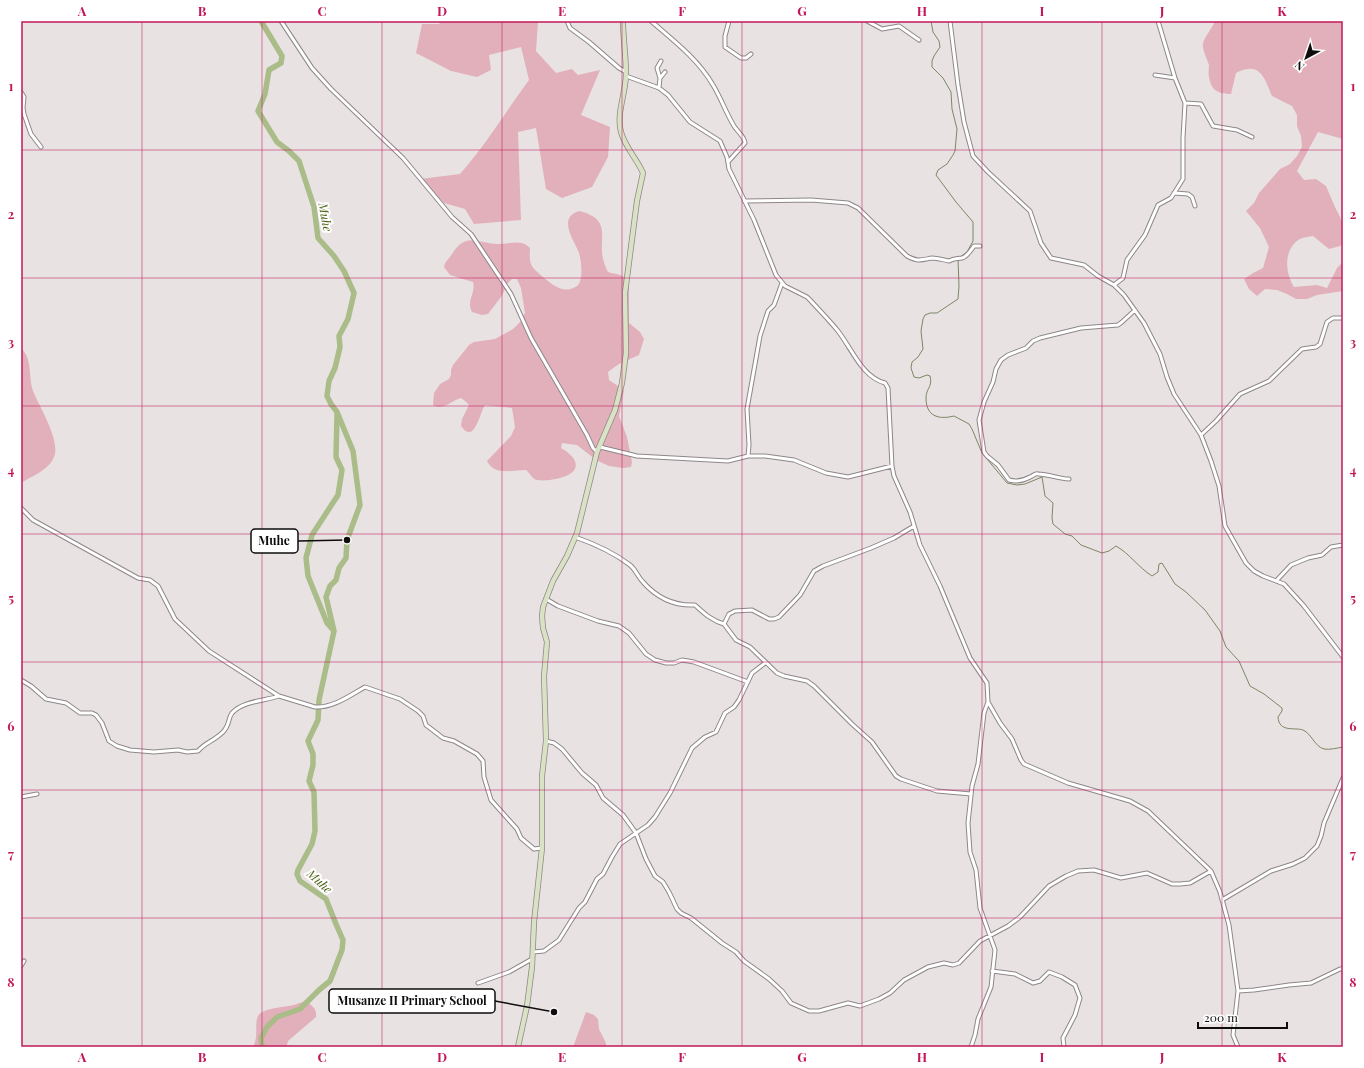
<svg xmlns="http://www.w3.org/2000/svg" width="1364" height="1068" viewBox="0 0 1364 1068" font-family="'Playfair Display',serif">
<rect width="100%" height="100%" fill="#e9e2e3"/>
<!-- green -->
<path fill="#e2b0bb" d="M441,21H538L536,51L556,73L572,69L578,75L600,70L581,115L610,127L608,157L592,187L562,198L546,189L536,128L518,132L521,220L474,224L465,209L444,203L420,179L460,174C486,145 506,111 529,80L521,47L489,55L491,70L477,77L451,71L416,53L422,24H439Z
M1215,21H1343V139L1318,132L1297,171L1304,180L1316,179L1326,186L1335,207L1340,217L1343,225V244L1340,246L1329,249L1313,236C1309,237 1304,237 1300,239C1283,249 1285,273 1294,287L1317,285L1327,288L1337,268L1343,262V291L1317,295L1307,299H1296L1287,294L1277,290L1265,289L1257,296L1249,289L1244,279L1253,273L1263,268L1269,247L1260,228L1246,211L1254,203L1259,193L1280,169L1290,164L1297,156L1302,147L1301,136L1297,126V115L1292,106L1272,96C1264,77 1260,61 1236,73L1231,94C1219,94 1211,91 1209,77C1208,73 1209,69 1209,65C1207,58 1202,50 1203,43C1206,34 1212,29 1215,21Z
M579,211C585,212 589,214 594,217C606,226 601,238 602,251C602,258 605,266 608,272C617,275 624,273 629,283V323L640,332L644,339L639,355L619,364L608,372L609,380L624,390L619,416L627,437L632,462L631,467L623,468L609,466L596,460L577,445L562,443L561,448C582,460 581,474 556,479C550,480 544,481 537,480C532,479 530,473 526,470C513,470 494,476 487,461L511,436L515,427L512,408L485,405C480,411 475,446 461,426L462,419L469,405L465,401L461,398C451,401 443,411 433,405L434,393L440,384L449,379L451,375V370L453,365L469,345L474,342L495,339L513,329L520,322L525,313L521,288L517,279H512L508,283L501,297L488,314L482,315L472,312C466,300 476,294 473,282L450,275L444,267C445,261 449,259 452,254C467,230 480,245 500,244C511,244 521,239 530,248C530,253 529,259 531,264C532,269 550,283 555,286C560,289 567,291 573,288C579,286 580,283 581,277C582,269 581,260 579,253C574,240 557,218 579,211Z
M21,348C33,360 28,375 33,391C39,406 61,441 54,457C49,470 32,476 21,483Z
M306,1001C312,1006 317,1008 316,1017L288,1041L287,1045L289,1047H253C259,1037 254,1024 258,1016C262,1008 286,1007 294,1005C298,1004 301,1002 306,1001Z
M586,1012L594,1015L598,1019L599,1029L606,1043V1047H573Z"/>
<g fill="none" stroke-linecap="round" stroke-linejoin="round">
<!-- stream -->
<path stroke="#7b8864" stroke-width="1" d="M931,21L933,32L939,41L940,47L934,56L932,61V67L943,78L951,92L952,109L957,129L955,151L953,155L947,164L938,170L936,175L956,202L973,222V241L967,252L960,257
M958,259L959,286L958,299L937,313H930L925,315L923,319L921,331L923,349L918,357L912,362L911,368L914,377L919,378L927,375L930,376C933,387 926,388 926,398C926,416 938,420 954,416L969,424L972,429L982,453L1007,483L1017,485L1025,484L1042,477L1045,496L1053,503L1052,518L1053,524L1065,534L1072,536L1081,545L1102,553L1109,551L1116,546C1130,554 1138,567 1152,576L1158,572L1159,564L1162,563L1175,584L1186,592L1205,610L1220,631L1226,647L1239,661L1250,686L1264,694L1282,708V711L1278,717C1279,733 1295,727 1303,730C1312,734 1314,746 1324,749C1330,750 1337,748 1343,747"/>
<!-- river -->
<path stroke="#aabd89" stroke-width="5.5" d="M261,21L282,56L281,63L269,70L265,94L258,111L277,142L289,151L299,161L314,207L318,238L334,256L344,271L354,293L348,319L339,336L340,347L335,368L329,381L327,396L331,404L337,412L353,451L360,505L347,540L346,558L339,568L336,580L330,586L326,597L334,631L319,700L318,720L308,741L313,754V765L309,781L314,792L315,831L312,844L298,870L297,874L300,881L326,899L336,924L343,940L342,950L330,981L319,990L300,1009L277,1017L267,1027L261,1038L262,1047
M334,631L327,623L308,576L306,558L312,535L338,495L342,470L336,457L337,414"/>
<!-- minor casing -->
<g stroke="#8e8789" stroke-width="5">
<path id="minor" d="M281,21L312,68L331,89L403,158L452,217L471,234L511,294L531,338L587,435L593,448L597,452
M567,21L570,28L589,42L619,68L626,72
M651,21C673,40 698,59 713,85C721,98 726,113 734,126C737,131 745,137 745,143L728,162
M729,21L725,36V47L741,58H746L751,54
M867,21L882,29L899,26L919,40
M950,21L958,85L964,122L973,156L988,172L1030,211L1041,243L1051,258L1084,265L1098,276L1114,285L1124,295L1144,323L1160,354L1167,377L1174,394L1201,435L1211,461L1219,486L1225,526L1246,563L1254,571L1263,576L1284,584L1304,606L1343,657
M1155,75L1175,78
M626,76L659,88L668,95L690,122L720,141L727,157L729,169L754,220L776,275L785,286L807,297L811,301C820,311 830,321 838,331C852,349 862,377 885,383L888,388L892,466L894,476L910,512L920,545L940,586L970,658L987,683L988,702L984,713L978,764L972,786L968,823L970,852L976,870L980,908L995,950L991,987L978,1019L975,1035L971,1047
M660,78L657,68L661,61
M659,88L660,78L665,72
M21,92L24,97L23,108L24,114L31,134L41,147
M1185,103L1201,104L1213,126L1237,130L1252,137
M1174,193L1188,194L1192,197L1195,206
M744,201L811,200L848,203L858,208L907,256C918,262 921,260 932,258C938,258 943,260 949,261C954,258 956,259 962,258C967,257 971,250 974,246H980
M1114,285L1123,278L1127,260L1145,235L1158,205L1171,198L1183,179V138L1185,103L1175,78L1158,21
M1201,435L1216,421L1240,394L1269,381L1302,349L1316,347L1320,344L1327,322L1333,318H1343
M600,447L637,456L728,461L748,456H765L794,460L826,473L848,477L892,466
M748,456L749,445L747,409L760,336L768,311L774,305L782,283
M1069,479C1059,479 1049,474 1038,474C1035,473 1033,476 1030,477C1023,481 1017,482 1009,480L998,465L987,456L984,452L979,420L984,402L993,382L996,369L1001,360L1008,355L1026,348L1033,341L1040,338L1081,328L1118,325L1122,322L1135,310
M21,508L33,520L138,578L150,580L158,586L175,619L209,651L279,696L315,707C333,708 349,696 365,687L400,699L418,711L423,716L426,725L443,738L454,741L477,754L483,761L484,777L491,800L517,829L521,838L534,849L542,848
M575,537C595,544 613,552 630,565C636,570 638,577 643,582C657,598 675,606 695,605C704,613 712,621 724,624L736,640L750,647L777,673L784,676L807,681L814,686L852,724L872,742L896,776L901,779L937,791L971,794
M1276,581L1291,565L1308,558L1322,555L1331,547L1343,545
M546,599L558,606L598,621L619,626L629,633L646,654L655,660L666,663H674L682,660L694,662L748,682
M724,624L729,614L735,611L752,610L769,619H774L779,617L800,595L814,571L823,566L871,548L894,538L914,526
M21,680L31,686L46,699L66,703L80,713H92L96,715L102,723L109,741L117,746L130,750L154,752L178,750L187,752L198,751C206,742 214,741 223,732C230,725 228,718 232,713C243,701 264,701 279,696
M988,702L1000,723L1012,739L1021,760L1024,764L1068,783L1130,801L1148,811L1211,871L1220,892L1229,925L1238,991L1233,1035L1238,1047
M546,741L554,743L562,749L582,773L596,785L603,798L623,815L636,833L646,859L655,876L663,882L669,892L677,909L681,913L691,918L722,943L736,952L744,961L769,979L782,991L791,1003L809,1011H819L848,1003L860,1006L879,999L890,993L904,980L928,967L944,963L953,965L959,963L980,941L1008,926L1020,917L1049,886L1066,876L1078,871L1094,870L1121,878L1147,873L1172,884H1180L1190,883L1211,871
M21,797L37,794
M1222,900L1271,871L1293,864L1305,858L1317,846L1321,836L1324,823L1343,778
M533,952L544,951L559,940L579,908L585,902L597,879L603,874L612,857L620,844L648,825L655,817L670,793L692,748L705,737L716,732L725,713L734,707L739,700L752,673L765,663
M21,966L24,961
M992,971L1015,974L1033,983L1040,981L1049,972L1062,977L1075,985L1080,998L1075,1015L1063,1038L1064,1047
M478,983L509,972L532,959
M1238,991L1254,990L1289,985L1311,983L1340,969H1343"/>
</g>
<!-- secondary casing -->
<g stroke="#8e8789" stroke-width="6">
<path id="secondary" d="M518,1047L527,1006L532,967L534,922L542,848V776L546,741L544,676L547,642L543,628L542,616L543,607L553,581L567,556L577,533L597,452L615,410L622,383L626,353L625,293L637,201L643,173C637,159 625,147 621,132C616,113 626,93 626,74C626,56 623,38 623,21"/>
</g>
<!-- minor -->
<use href="#minor" stroke="#fff" stroke-width="3"/>
<!-- secondary -->
<use href="#secondary" stroke="#d9e2c4" stroke-width="4.5"/>
</g>
<!-- grid -->
<path fill="none" stroke="#c2185b" stroke-width="1" stroke-opacity="0.55" d="M142,21V1047M262,21V1047M382,21V1047M502,21V1047M622,21V1047M742,21V1047M862,21V1047M982,21V1047M1102,21V1047M1222,21V1047M21,150H1343M21,278H1343M21,406H1343M21,534H1343M21,662H1343M21,790H1343M21,918H1343"/>
<g text-anchor="middle" dominant-baseline="central" stroke-width="4" stroke-linejoin="round" paint-order="stroke">
<!-- water labels -->
<g font-size="12" font-style="italic" fill="#4c6113" stroke="#fff">
<text transform="translate(326 217) rotate(80)">Muhe</text>
<text transform="translate(320 881) rotate(42)">Muhe</text>
</g>
</g>
<!-- callouts -->
<path fill="none" stroke="#0e0c0c" stroke-width="1.5" d="M347 540L298 541M554 1012L495 1001"/>
<g fill="#0e0c0c" stroke="#fff" stroke-width="1.5">
<circle cx="347" cy="540" r="4"/>
<circle cx="554" cy="1012" r="4"/>
</g>
<g fill="#fff" stroke="#0e0c0c" stroke-width="1.5">
<rect x="251" y="529" width="47" height="24" rx="4"/>
<rect x="329" y="989" width="166" height="24" rx="4"/>
</g>
<g font-size="12" text-anchor="middle" font-weight="bold" fill="#0e0c0c">
<text x="274" y="545">Muhe</text>
<text x="412" y="1005">Musanze II Primary School</text>
</g>
<!-- border -->
<rect width="1364" height="1068" fill="none" stroke="#ffffff" stroke-width="44"/>
<!-- north arrow -->
<g transform="translate(1306 58) rotate(220)" stroke="#ffffff" stroke-width="3" paint-order="stroke">
<path d="M0-3L7 15L0 10L-7 15Z" fill="#0e0c0c"/>
<text y="-6" font-size="11" font-weight="bold" text-anchor="middle" fill="#0e0c0c">N</text>
</g>
<!-- scale -->
<path d="M1198 1022v6h89v-6" fill="none" stroke="#0e0c0c" stroke-width="2"/>
<text x="1204" y="1022" font-size="12" fill="#0e0c0c" stroke="#ffffff" stroke-width="3" paint-order="stroke">200 m</text>
<rect x="22" y="22" width="1320" height="1024" fill="none" stroke="#c2185b" stroke-width="1.5"/>
<g font-size="13" text-anchor="middle" font-weight="bold" fill="#c2185b">
<text x="82" y="16">A</text>
<text x="202" y="16">B</text>
<text x="322" y="16">C</text>
<text x="442" y="16">D</text>
<text x="562" y="16">E</text>
<text x="682" y="16">F</text>
<text x="802" y="16">G</text>
<text x="922" y="16">H</text>
<text x="1042" y="16">I</text>
<text x="1162" y="16">J</text>
<text x="1282" y="16">K</text>
<text x="11" y="91">1</text>
<text x="1353" y="91">1</text>
<text x="11" y="219">2</text>
<text x="1353" y="219">2</text>
<text x="11" y="347">3</text>
<text x="1353" y="347">3</text>
<text x="11" y="475">4</text>
<text x="1353" y="475">4</text>
<text x="11" y="603">5</text>
<text x="1353" y="603">5</text>
<text x="11" y="731">6</text>
<text x="1353" y="731">6</text>
<text x="11" y="859">7</text>
<text x="1353" y="859">7</text>
<text x="11" y="987">8</text>
<text x="1353" y="987">8</text>
<text x="82" y="1062">A</text>
<text x="202" y="1062">B</text>
<text x="322" y="1062">C</text>
<text x="442" y="1062">D</text>
<text x="562" y="1062">E</text>
<text x="682" y="1062">F</text>
<text x="802" y="1062">G</text>
<text x="922" y="1062">H</text>
<text x="1042" y="1062">I</text>
<text x="1162" y="1062">J</text>
<text x="1282" y="1062">K</text>
</g>
</svg>
